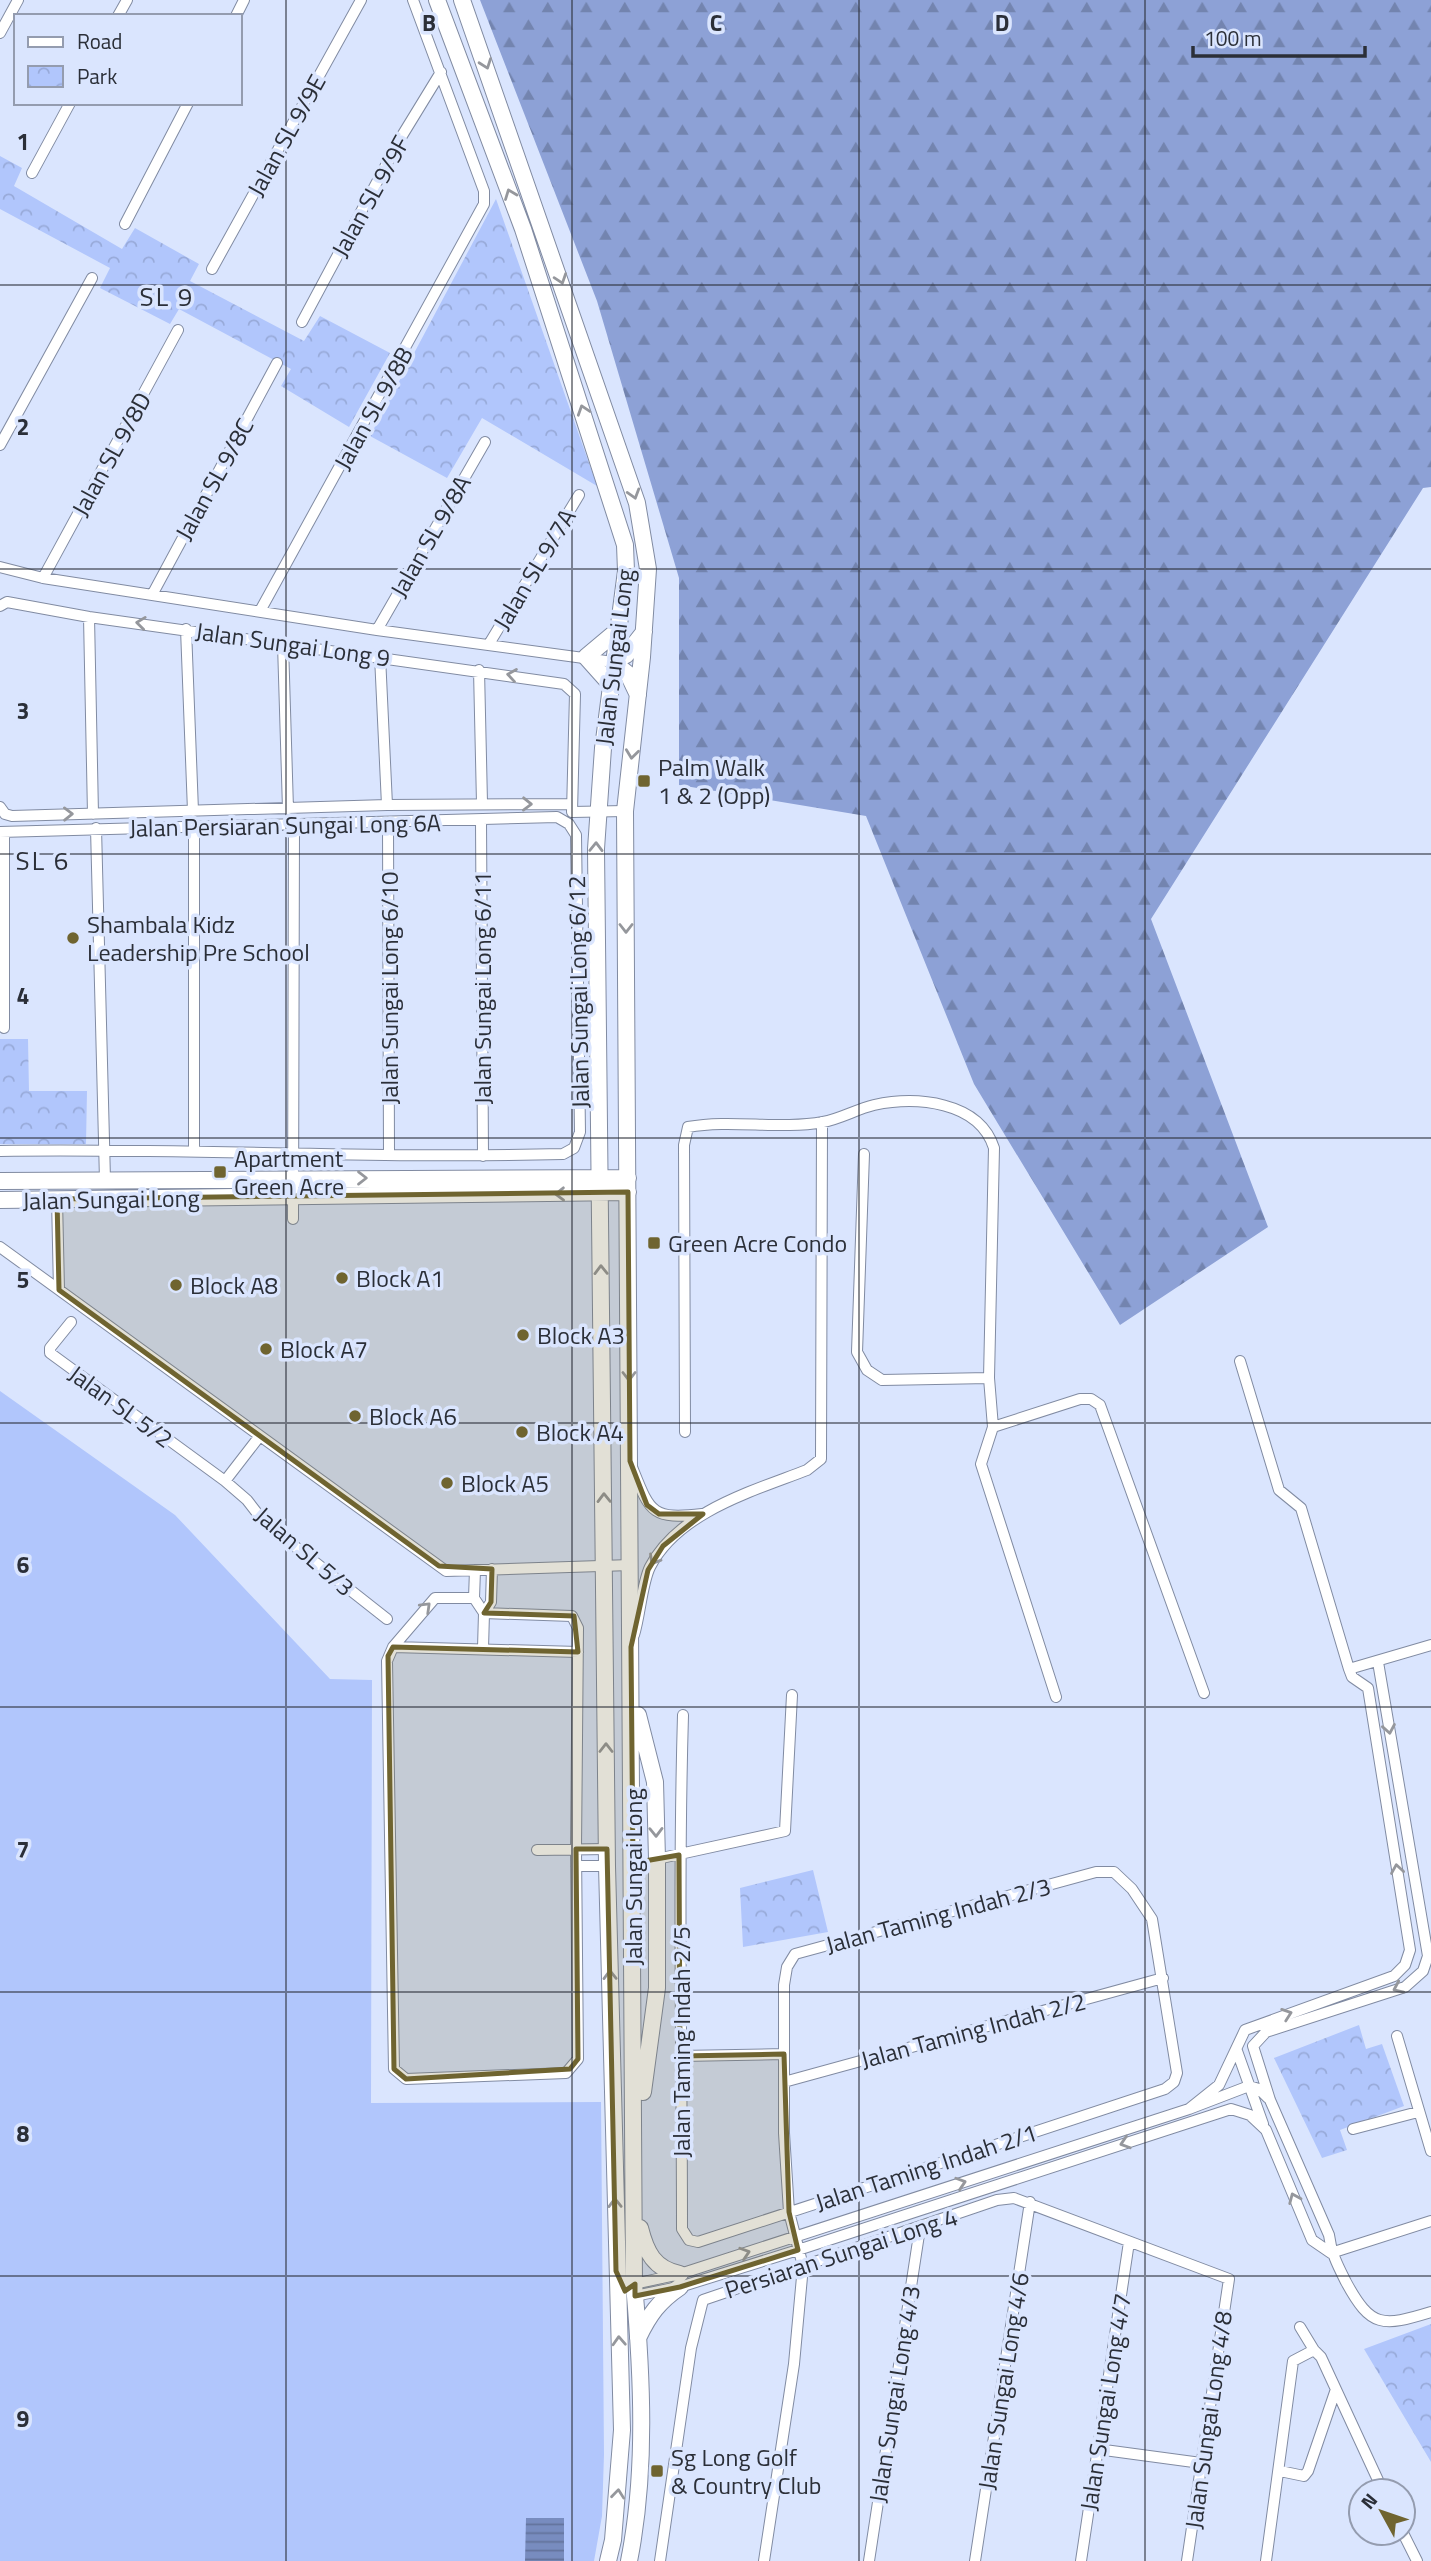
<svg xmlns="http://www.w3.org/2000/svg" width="1431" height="2561" viewBox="0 0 1431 2561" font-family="'Titillium Web',sans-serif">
<defs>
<pattern id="forest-firs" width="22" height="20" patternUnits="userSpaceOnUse" patternTransform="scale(1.75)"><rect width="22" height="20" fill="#8da1d6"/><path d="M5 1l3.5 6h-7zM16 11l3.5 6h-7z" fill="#7384af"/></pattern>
<pattern id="park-crowns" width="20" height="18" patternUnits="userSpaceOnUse" patternTransform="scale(1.75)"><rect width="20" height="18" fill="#b1c6fc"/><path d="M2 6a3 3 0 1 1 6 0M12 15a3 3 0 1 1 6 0" fill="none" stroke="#98aad9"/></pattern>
<pattern id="water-rules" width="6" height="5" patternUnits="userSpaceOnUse" patternTransform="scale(1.75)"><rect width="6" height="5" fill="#788cbf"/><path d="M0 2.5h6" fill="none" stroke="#63739c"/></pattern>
</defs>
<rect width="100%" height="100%" fill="#dae5fe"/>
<!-- grass -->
<path fill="#b1c6fc" d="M0,1391L175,1515L330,1679L372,1680L371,2103L601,2102L604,2454L602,2516L594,2561H0Z"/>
<!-- forest -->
<path fill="url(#forest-firs)" d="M480,0H1431V487L1423,488L1151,919L1268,1227L1120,1325L974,1084L866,816L679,785V578L597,301Z"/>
<!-- park -->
<path fill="url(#park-crowns)" d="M0,156L22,168L14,186L122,249L135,228L199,264L190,281L304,341L320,316L390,353L349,427L281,386L291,369L179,309L170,324L100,288L110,268L0,209Z
M496,199L597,486L482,418L447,478L370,436Z
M0,1039H28L29,1091H87L86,1144H0Z
M813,1870L828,1932L743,1947L740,1888Z
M1359,2025L1366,2049L1382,2044L1404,2106L1340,2130L1347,2150L1322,2158L1274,2058Z
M1431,2324V2462L1364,2349Z"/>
<!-- water -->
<path fill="url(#water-rules)" d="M526,2518H564V2561H525Z"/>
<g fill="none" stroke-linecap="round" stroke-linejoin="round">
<!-- street casing -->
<g stroke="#818ba2" stroke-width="12">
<path id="street" d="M118,16L127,0
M236,16L244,0
M0,33L18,0
M32,173L70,103
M125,224L188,103
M212,269L361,0
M302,322L400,139L441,72
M0,445L92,278
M0,567L43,578L377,630L613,662
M43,578L178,330
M152,595L277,363
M0,606L7,602L89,617L564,684L575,694L572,812L625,811
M260,611L484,204V191L413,0
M89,617L93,814
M186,629L193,811
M377,630L485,442
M283,644L288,809
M489,644L579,495
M380,656L387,805
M479,670L482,803
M0,807L5,814L12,816L387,805L572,804
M481,821L483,1156
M388,822L389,1154
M194,827V1151
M96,828L105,1180
M0,832L557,817L569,824L576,835L580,1132L574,1148L563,1154C376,1159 188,1148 0,1151
M4,832V1028
M864,1154L857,1352L867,1370L882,1380L989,1378
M57,1199L59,1290
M293,1219L294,826
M0,1247L446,1571L631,1565
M71,1322L50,1348V1353L225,1481L247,1500L264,1522L387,1619
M993,1427L1080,1399H1091L1100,1405L1204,1693
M685,1432L684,1145L688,1127C732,1119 779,1130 823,1122C840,1119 857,1109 874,1105C916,1096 979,1101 994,1148L989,1378L993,1427L981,1464L1056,1697
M632,1467C650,1512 651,1520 702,1514
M225,1481L259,1437
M475,1570L474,1598L484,1613
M474,1598H435L393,1647L387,1661L394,2069L406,2079L566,2073L578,2059L576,1849L578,1628L572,1616L484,1613
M634,1635C640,1616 642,1583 650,1567C678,1512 753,1491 807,1470L821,1459L822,1122
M393,1647L578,1652
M483,1648L484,1613L491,1602L492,1569
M1378,1662L1428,1956L1423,1971L1405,1987L1266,2032L1253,2046L1270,2100L1329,2235C1331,2253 1338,2266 1346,2282C1371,2328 1382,2327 1431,2312
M1349,1669L1431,1645
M683,1715C678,1886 682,2057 682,2229L689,2240L698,2242C853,2191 1010,2141 1165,2089L1174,2082L1177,2073L1152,1919L1132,1889L1114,1872H1096L795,1954L787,1967L784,1985V2133L789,2212L803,2266L794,2364L764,2561
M537,1850L607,1849
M657,1859L785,1831L792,1695
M576,1866H607
M1397,2036L1431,2151
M1237,2051L1263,2124
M680,2056L784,2054
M784,2082L1163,1978
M1189,2109L1219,2085L1245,2030L1394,1976L1405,1965L1410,1950L1368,1688L1352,1677L1349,1669L1301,1508L1279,1490L1240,1361
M1353,2129L1418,2112
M1331,2253L1431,2221
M634,2284L680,2274L1189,2109L1249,2086L1259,2089L1268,2098
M635,2296L683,2286L798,2250L1231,2109L1250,2115L1266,2130L1312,2240L1331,2253
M1300,2327L1314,2350
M1097,2449L1201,2463
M1280,2471L1304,2476L1308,2471L1335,2392
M1403,2533L1417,2561
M660,2561L691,2348L703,2300L997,2200L1014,2198L1229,2279L1187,2561
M869,2561L920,2228
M975,2561L1030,2202
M1081,2561L1129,2242
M1266,2561L1293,2361L1314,2350L1321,2357L1383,2491"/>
</g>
<!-- secondary casing -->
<g stroke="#818ba2" stroke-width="18">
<path id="secondary" d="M437,0L523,229L625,545L626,571L603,748L596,849L607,1866L622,2430L613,2540L608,2561
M462,0L637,503L648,569L642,657L625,811L634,2284C642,2375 647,2471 629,2561
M613,662L628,674L638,695
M613,662L626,655L644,632
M611,685L586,657L617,631
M0,1181L628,1178
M0,1200L628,1192
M638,1715L655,1782L657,1859V1988L643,2092
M640,2228C646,2252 654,2269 680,2274
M638,2338C649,2315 659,2301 680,2287"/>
</g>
<!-- street -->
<use href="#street" stroke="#fff" stroke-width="10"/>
<!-- secondary -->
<use href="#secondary" stroke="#fff" stroke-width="16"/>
</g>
<!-- one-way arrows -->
<defs><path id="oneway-chevron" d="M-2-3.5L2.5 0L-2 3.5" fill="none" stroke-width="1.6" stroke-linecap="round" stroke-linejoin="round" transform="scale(1.75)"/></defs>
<g stroke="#95979c">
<use href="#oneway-chevron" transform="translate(486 64) rotate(70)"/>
<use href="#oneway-chevron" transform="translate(510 194) rotate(-111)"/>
<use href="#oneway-chevron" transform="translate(561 279) rotate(71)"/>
<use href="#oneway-chevron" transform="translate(583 410) rotate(-108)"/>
<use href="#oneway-chevron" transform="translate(634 494) rotate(73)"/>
<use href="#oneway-chevron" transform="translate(141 623) rotate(-173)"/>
<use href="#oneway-chevron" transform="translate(512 675) rotate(-171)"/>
<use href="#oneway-chevron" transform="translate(632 754) rotate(97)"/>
<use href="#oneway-chevron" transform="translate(527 804) rotate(1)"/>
<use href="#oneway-chevron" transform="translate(68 814) rotate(-1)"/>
<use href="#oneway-chevron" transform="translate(596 847) rotate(-89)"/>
<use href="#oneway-chevron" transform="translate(626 928) rotate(90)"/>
<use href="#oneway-chevron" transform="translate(362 1178)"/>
<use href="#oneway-chevron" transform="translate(560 1194) rotate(179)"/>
<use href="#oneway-chevron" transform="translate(601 1270) rotate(-91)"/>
<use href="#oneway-chevron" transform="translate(629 1376) rotate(90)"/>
<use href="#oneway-chevron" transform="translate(604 1498) rotate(-91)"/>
<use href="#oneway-chevron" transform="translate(654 1560) rotate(121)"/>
<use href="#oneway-chevron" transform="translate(426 1607) rotate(-44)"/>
<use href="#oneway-chevron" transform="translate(1389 1729) rotate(80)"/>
<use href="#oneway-chevron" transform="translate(606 1748) rotate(-90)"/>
<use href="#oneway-chevron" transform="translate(656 1832) rotate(89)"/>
<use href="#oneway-chevron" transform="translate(1397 1869) rotate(-99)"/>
<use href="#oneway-chevron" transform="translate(610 1975) rotate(-91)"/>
<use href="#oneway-chevron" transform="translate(1398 1988) rotate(156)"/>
<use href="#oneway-chevron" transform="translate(1287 2014) rotate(-19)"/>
<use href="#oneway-chevron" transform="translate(1125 2143) rotate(162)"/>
<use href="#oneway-chevron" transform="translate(961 2183) rotate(-18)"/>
<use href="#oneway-chevron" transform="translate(1294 2198) rotate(-113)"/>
<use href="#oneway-chevron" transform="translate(615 2203) rotate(-91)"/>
<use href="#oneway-chevron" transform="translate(745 2253) rotate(-18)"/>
<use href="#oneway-chevron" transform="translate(619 2341) rotate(-93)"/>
<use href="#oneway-chevron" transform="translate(618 2494) rotate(-84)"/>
</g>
<!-- marked area -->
<path fill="#6f6430" fill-opacity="0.2" stroke="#6f6430" stroke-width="5" stroke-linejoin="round" d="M628,1192L630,1461L647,1505L659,1514H703L663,1546L648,1570L631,1647L633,1863L679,1855L680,2056L784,2054L789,2212L798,2250L680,2287L635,2296V2284L625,2291L616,2271L607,1849H576L578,2059L570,2069L406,2079L394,2069L388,1656L393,1647L578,1652L574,1616L484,1613L491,1602L492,1569L439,1566L59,1290L57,1199Z"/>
<!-- grid -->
<path fill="none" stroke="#2b2f38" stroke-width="2" stroke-opacity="0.55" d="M286,0V2561M572,0V2561M859,0V2561M1145,0V2561M0,285H1431M0,569H1431M0,854H1431M0,1138H1431M0,1423H1431M0,1707H1431M0,1992H1431M0,2276H1431"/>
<!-- markers -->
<g fill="#6f6430" stroke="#dae5fe" stroke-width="2.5">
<rect x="637" y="774" width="14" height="14" rx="3.5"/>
<circle cx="73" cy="938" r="7"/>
<rect x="213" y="1165" width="14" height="14" rx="3.5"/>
<rect x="647" y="1236" width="14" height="14" rx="3.5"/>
<circle cx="342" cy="1278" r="7"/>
<circle cx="176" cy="1285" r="7"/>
<circle cx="523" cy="1335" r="7"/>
<circle cx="266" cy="1349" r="7"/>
<circle cx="355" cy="1416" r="7"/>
<circle cx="522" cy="1432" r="7"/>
<circle cx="447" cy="1483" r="7"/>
<rect x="650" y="2464" width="14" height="14" rx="3.5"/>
</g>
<g text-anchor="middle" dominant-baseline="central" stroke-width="7" stroke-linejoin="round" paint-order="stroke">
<!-- street labels -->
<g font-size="24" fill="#2b2f38" stroke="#dae5fe">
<text transform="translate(286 135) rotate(-61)">Jalan SL 9/9E</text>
<text transform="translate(370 196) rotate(-61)">Jalan SL 9/9F</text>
<text transform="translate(373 408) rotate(-61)">Jalan SL 9/8B</text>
<text transform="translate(111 454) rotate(-61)">Jalan SL 9/8D</text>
<text transform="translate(214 479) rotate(-61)">Jalan SL 9/8C</text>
<text transform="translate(430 536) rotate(-60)">Jalan SL 9/8A</text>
<text transform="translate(534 569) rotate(-59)">Jalan SL 9/7A</text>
<text transform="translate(293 644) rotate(8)">Jalan Sungai Long 9</text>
<text transform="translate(614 657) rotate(-83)">Jalan Sungai Long</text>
<text transform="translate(285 825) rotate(-1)">Jalan Persiaran Sungai Long 6A</text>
<text transform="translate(389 988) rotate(-90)">Jalan Sungai Long 6/10</text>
<text transform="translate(482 988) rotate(-90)">Jalan Sungai Long 6/11</text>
<text transform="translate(578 992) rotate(-91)">Jalan Sungai Long 6/12</text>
<text transform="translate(111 1199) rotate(-1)">Jalan Sungai Long</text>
<text transform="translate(121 1406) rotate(36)">Jalan SL 5/2</text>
<text transform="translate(305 1551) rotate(41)">Jalan SL 5/3</text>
<text transform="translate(633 1877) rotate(-90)">Jalan Sungai Long</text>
<text transform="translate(938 1915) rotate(-15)">Jalan Taming Indah 2/3</text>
<text transform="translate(973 2030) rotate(-15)">Jalan Taming Indah 2/2</text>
<text transform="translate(681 2042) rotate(-90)">Jalan Taming Indah 2/5</text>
<text transform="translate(926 2167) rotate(-18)">Jalan Taming Indah 2/1</text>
<text transform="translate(841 2253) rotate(-18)">Persiaran Sungai Long 4</text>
<text transform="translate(1003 2381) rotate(-81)">Jalan Sungai Long 4/6</text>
<text transform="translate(894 2394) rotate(-81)">Jalan Sungai Long 4/3</text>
<text transform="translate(1105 2402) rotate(-81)">Jalan Sungai Long 4/7</text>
<text transform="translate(1208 2420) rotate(-82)">Jalan Sungai Long 4/8</text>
</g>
<!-- poi labels -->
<g font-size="24" fill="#2b2f38" stroke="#dae5fe" text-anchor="start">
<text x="658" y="767">Palm Walk<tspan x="658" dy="28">1 &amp; 2 (Opp)</tspan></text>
<text x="87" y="924">Shambala Kidz<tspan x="87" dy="28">Leadership Pre School</tspan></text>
<text x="234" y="1158">Apartment<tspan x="234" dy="28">Green Acre</tspan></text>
<text x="668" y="1243">Green Acre Condo</text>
<text x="356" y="1278">Block A1</text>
<text x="190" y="1285">Block A8</text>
<text x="537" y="1335">Block A3</text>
<text x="280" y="1349">Block A7</text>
<text x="369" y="1416">Block A6</text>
<text x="536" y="1432">Block A4</text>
<text x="461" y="1483">Block A5</text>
<text x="671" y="2457">Sg Long Golf<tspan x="671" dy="28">&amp; Country Club</tspan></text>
</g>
<!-- neighbourhood labels -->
<g font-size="26" letter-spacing="2" fill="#2b2f38" stroke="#dae5fe">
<text x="167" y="296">SL 9</text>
<text x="43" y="860">SL 6</text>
</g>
</g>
<g font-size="23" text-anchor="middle" font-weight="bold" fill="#2b2f38" stroke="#dae5fe" stroke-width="7" stroke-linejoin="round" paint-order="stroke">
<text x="429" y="31">B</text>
<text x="716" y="31">C</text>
<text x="1002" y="31">D</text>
<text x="23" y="150">1</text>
<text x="23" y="435">2</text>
<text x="23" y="719">3</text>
<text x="23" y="1004">4</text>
<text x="23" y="1288">5</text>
<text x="23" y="1573">6</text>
<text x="23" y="1858">7</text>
<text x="23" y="2142">8</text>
<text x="23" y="2427">9</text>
</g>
<!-- legend -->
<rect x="14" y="14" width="228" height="91" fill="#dae5fe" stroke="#949caf" stroke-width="2"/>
<rect x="28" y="37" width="35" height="10" fill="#ffffff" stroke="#949caf" stroke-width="2"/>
<text x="77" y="49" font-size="21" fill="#2b2f38">Road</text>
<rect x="28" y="66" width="35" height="21" fill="url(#park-crowns)" stroke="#949caf" stroke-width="2"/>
<text x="77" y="84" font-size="21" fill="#2b2f38">Park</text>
<!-- north arrow -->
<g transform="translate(1382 2512) rotate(310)"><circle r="33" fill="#dae5fe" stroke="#949caf" stroke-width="2"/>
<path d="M0-5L12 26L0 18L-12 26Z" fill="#6f6430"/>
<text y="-10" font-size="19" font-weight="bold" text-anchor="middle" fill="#2b2f38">N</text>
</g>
<!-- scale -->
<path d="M1193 46v10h172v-10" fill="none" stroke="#2b2f38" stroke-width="3.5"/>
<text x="1204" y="46" font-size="21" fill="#2b2f38" stroke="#dae5fe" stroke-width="5" paint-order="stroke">100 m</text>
</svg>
